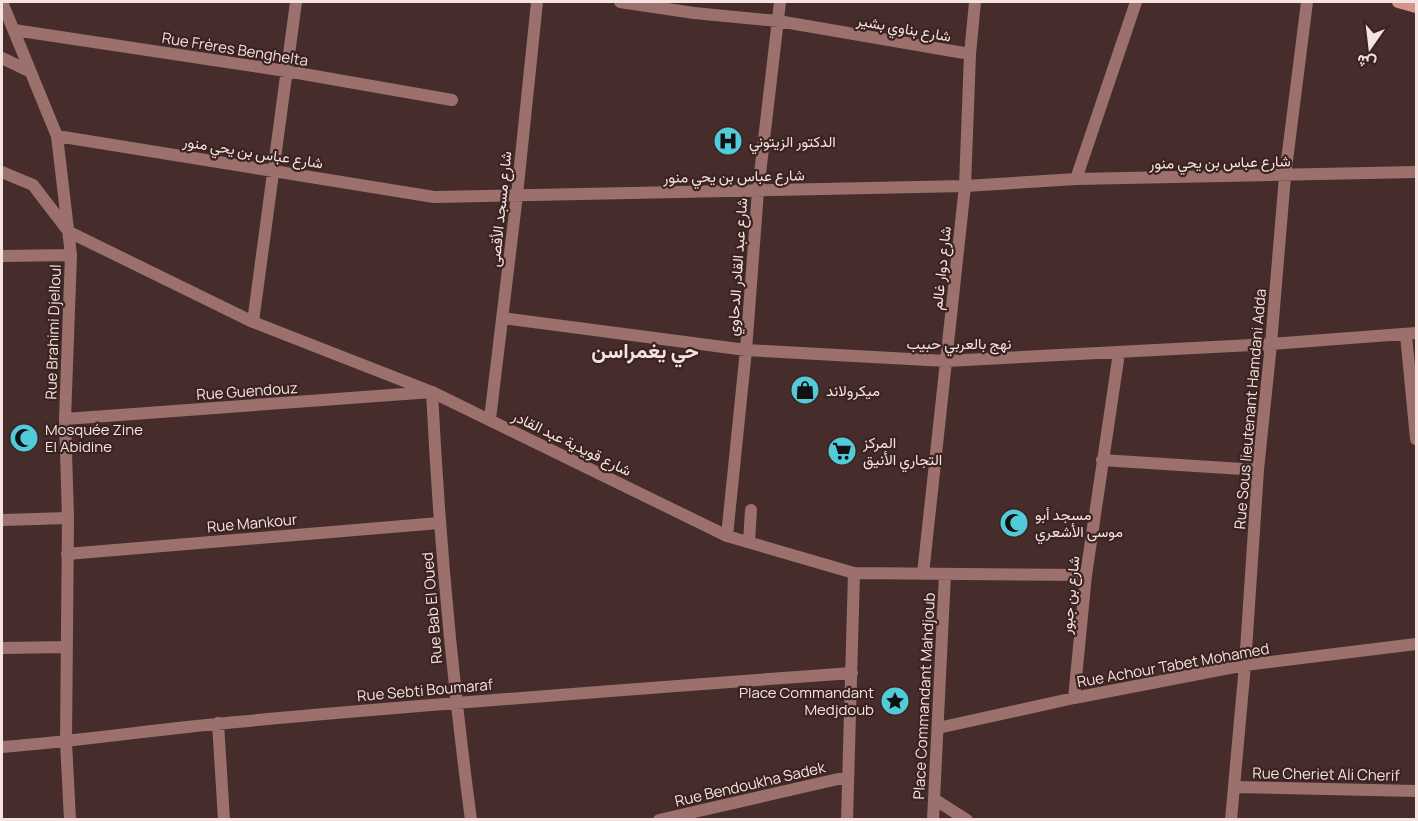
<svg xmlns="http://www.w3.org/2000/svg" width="1418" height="821" viewBox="0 0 1418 821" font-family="Manrope,Vazirmatn,sans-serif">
<rect width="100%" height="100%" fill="#462d2b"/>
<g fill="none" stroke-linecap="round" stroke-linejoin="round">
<!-- service -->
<path stroke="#9c706c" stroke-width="12" d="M749,542L751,510"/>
<!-- minor -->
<path stroke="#9c706c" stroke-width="12" d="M2,2L57,136L71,255L65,419L68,518L66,742L70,820
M620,2L694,13L778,21L970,54
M14,30L286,71L452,100
M2,58L29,71
M57,136L434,197L965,186L1076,179L1416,172
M2,172L33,185L69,232L253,322L432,392L727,536L854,573L1086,575
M1076,179L1136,2
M2,256L71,255
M502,318L746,350L946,361L1271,344L1416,333
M253,322L296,2
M1406,335L1416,439
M65,419L432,392C439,535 452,677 471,820
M490,419L517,195L537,2
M1102,460L1258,470
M2,520L68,518
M727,536L746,350L758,191L780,2
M67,554L439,523
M923,574L965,186L970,54L975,2
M2,648L66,647
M1074,698L1086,575L1119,353
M218,723L224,820
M938,728L1074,698L1245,665L1416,644
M2,747C80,741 158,729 236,722C441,703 646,688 852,673
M1234,787L1416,791
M934,799L967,820
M659,820L847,777
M847,820L854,573
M933,820L945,574
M1231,820L1245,665L1258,470L1271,344L1285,176L1307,2"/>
<!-- secondary -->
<path stroke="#d6918a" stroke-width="12" d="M1398,2L1416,7"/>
</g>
<!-- icons -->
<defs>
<g id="hospital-disc" transform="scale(1.5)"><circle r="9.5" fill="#52cbd9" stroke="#3b2321"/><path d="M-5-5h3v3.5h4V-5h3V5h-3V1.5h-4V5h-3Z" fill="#111"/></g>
<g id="shop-disc" transform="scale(1.5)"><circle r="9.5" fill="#52cbd9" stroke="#3b2321"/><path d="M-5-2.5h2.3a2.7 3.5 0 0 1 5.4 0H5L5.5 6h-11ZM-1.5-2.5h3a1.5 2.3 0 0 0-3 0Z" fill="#111"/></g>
<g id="mosque-disc" transform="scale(1.5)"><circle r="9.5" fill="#52cbd9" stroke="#3b2321"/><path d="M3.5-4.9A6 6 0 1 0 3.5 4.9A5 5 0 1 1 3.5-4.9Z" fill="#111"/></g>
<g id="supermarket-disc" transform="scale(1.5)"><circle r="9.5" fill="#52cbd9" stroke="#3b2321"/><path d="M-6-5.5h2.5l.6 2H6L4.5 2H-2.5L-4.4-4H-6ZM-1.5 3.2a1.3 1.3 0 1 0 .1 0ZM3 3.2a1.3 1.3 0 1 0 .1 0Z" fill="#111"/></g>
<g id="sight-disc" transform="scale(1.5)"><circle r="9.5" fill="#52cbd9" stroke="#3b2321"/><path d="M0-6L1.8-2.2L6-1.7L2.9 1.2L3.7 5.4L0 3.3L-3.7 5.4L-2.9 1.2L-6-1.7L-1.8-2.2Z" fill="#111"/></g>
</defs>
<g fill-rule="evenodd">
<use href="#hospital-disc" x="728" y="141"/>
<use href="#shop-disc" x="805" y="390"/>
<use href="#mosque-disc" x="24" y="438"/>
<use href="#supermarket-disc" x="842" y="451"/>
<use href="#mosque-disc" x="1014" y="523"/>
<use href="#sight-disc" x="895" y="701"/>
</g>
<g text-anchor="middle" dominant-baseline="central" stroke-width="4.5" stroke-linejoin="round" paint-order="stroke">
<!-- street labels -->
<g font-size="15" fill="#f4e3e1" stroke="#3b2321">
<text transform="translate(904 28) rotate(10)">شارع بناوي بشير</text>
<text transform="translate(235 49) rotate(9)">Rue Frères Benghelta</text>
<text transform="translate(253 152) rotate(9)">شارع عباس بن يحي منور</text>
<text transform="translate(1220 162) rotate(-1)">شارع عباس بن يحي منور</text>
<text transform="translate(734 176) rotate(-1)">شارع عباس بن يحي منور</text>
<text transform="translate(500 209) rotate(-84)">شارع مسجد الأقصى</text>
<text transform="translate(737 267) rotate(-86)">شارع عبد القادر الدحاوي</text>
<text transform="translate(941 268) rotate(-84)">شارع دوار غالم</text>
<text transform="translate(53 332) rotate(-88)">Rue Brahimi Djelloul</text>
<text x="959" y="343">نهج بالعربي حبيب</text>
<text transform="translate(247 391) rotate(-4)">Rue Guendouz</text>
<text transform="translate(1250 409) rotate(-85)">Rue Sous lieutenant Hamdani Adda</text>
<text transform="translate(572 443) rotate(26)">شارع قويدية عبد القادر</text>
<text transform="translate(252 523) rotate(-5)">Rue Mankour</text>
<text transform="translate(1070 595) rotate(-84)">شارع بن جبور</text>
<text transform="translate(432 608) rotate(-95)">Rue Bab El Oued</text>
<text transform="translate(1173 665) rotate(-10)">Rue Achour Tabet Mohamed</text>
<text transform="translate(425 690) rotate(-5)">Rue Sebti Boumaraf</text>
<text transform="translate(924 696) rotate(-87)">Place Commandant Mahdjoub</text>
<text transform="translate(1326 774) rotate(1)">Rue Cheriet Ali Cherif</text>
<text transform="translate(750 784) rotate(-13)">Rue Bendoukha Sadek</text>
</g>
<!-- poi labels -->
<g font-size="15" fill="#f4e3e1" stroke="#3b2321" text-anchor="start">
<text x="749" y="141">الدكتور الزيتوني</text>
<text x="826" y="390">ميكرولاند</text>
<text x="45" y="429">Mosquée Zine<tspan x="45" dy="17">El Abidine</tspan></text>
<text x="863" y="442">المركز<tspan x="863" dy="17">التجاري الأنيق</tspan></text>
<text x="1035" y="514">مسجد أبو<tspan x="1035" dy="17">موسى الأشعري</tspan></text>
<text x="874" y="692" text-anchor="end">Place Commandant<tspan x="874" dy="17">Medjdoub</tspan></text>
</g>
<!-- district labels -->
<g font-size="21" font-weight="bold" fill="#f4e3e1" stroke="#3b2321">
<text x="645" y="350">حي يغمراسن</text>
</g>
</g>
<!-- border -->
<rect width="1418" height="821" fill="none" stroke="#f4e3e1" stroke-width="6"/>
<!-- north arrow -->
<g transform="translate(1370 48) rotate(194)" stroke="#3b2321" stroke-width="4.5" paint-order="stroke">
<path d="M0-4.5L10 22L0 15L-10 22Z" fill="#f4e3e1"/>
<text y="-9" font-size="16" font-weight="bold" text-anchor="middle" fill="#f4e3e1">ش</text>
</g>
</svg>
